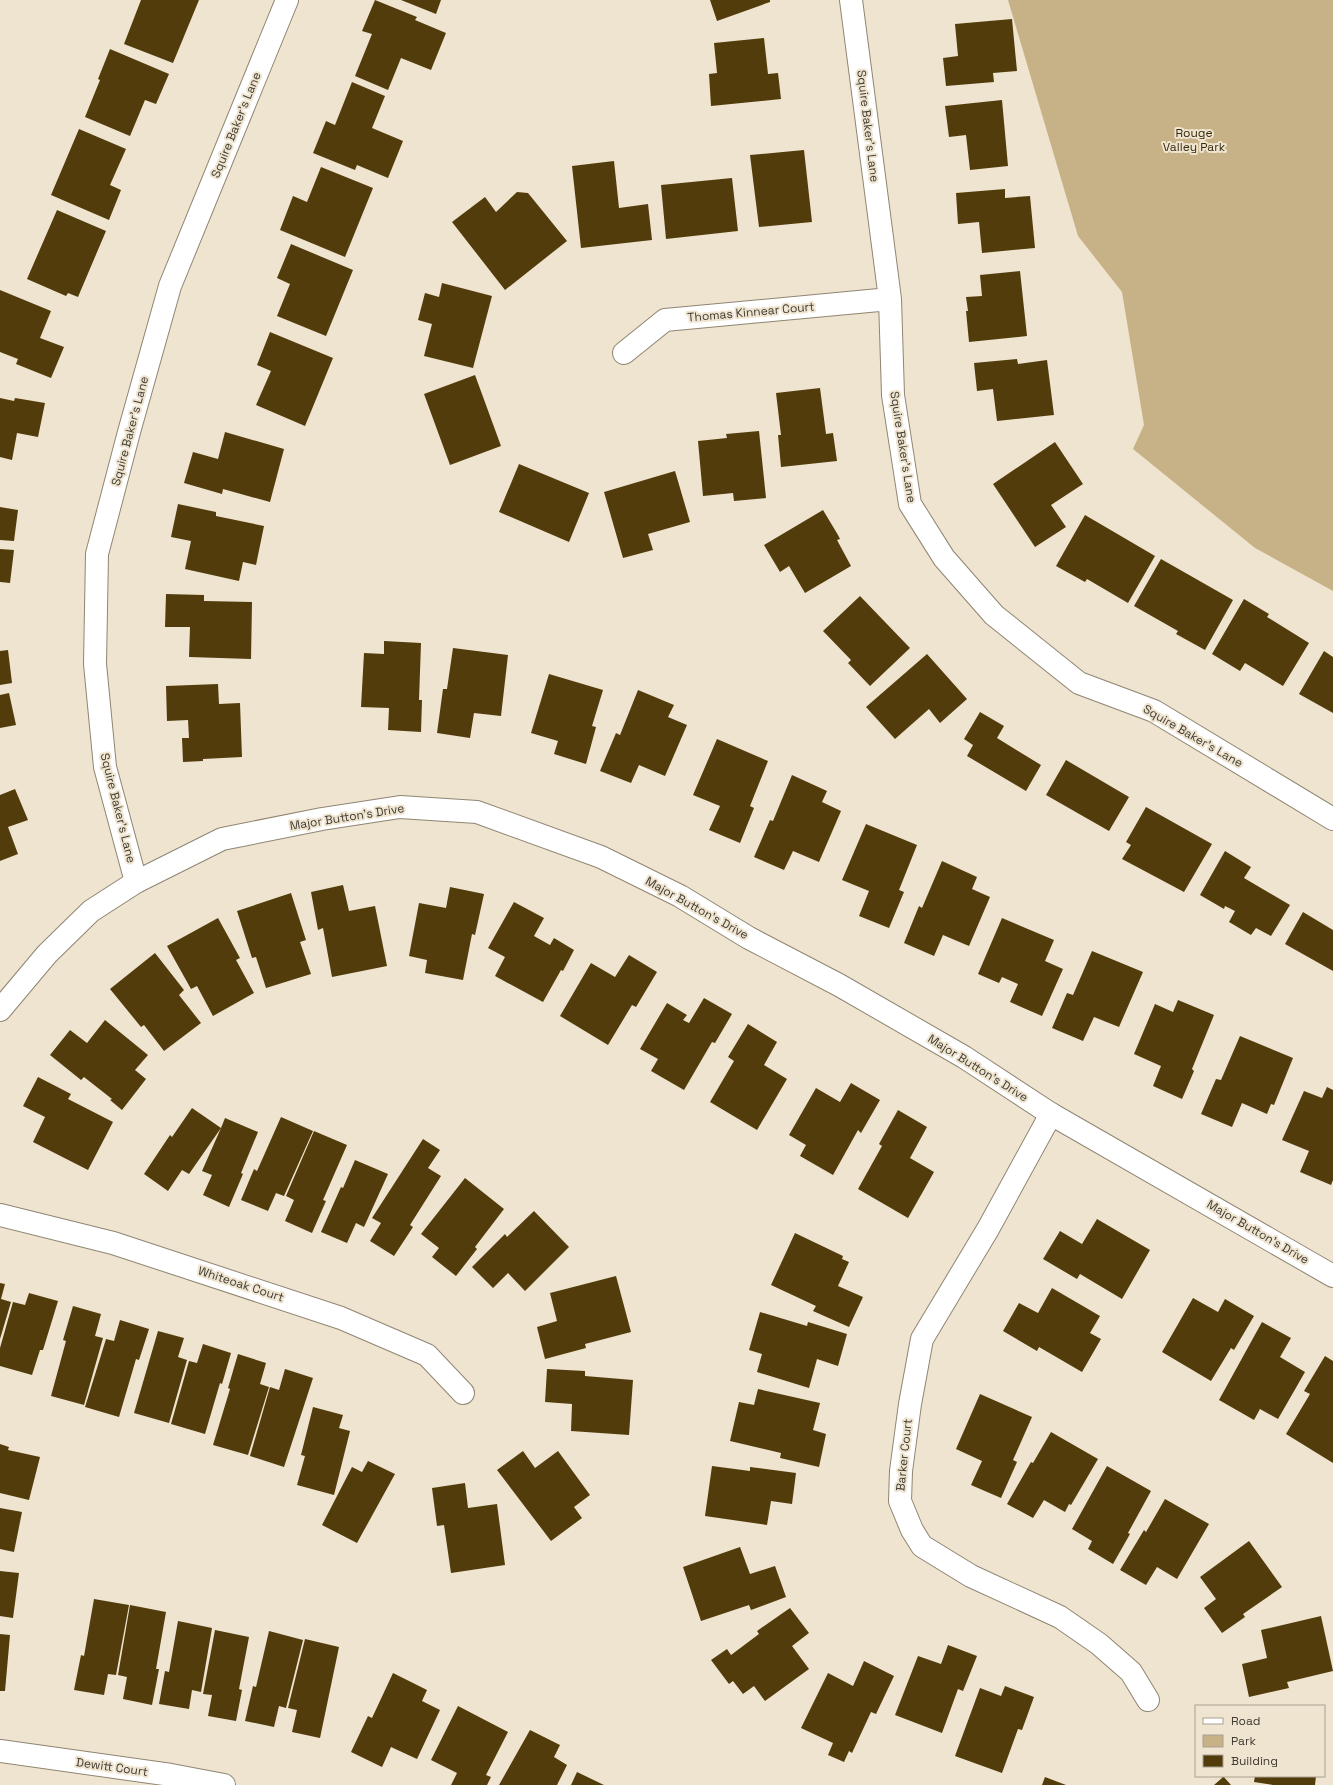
<svg xmlns="http://www.w3.org/2000/svg" width="1333" height="1785" viewBox="0 0 1333 1785" font-family="'Space Grotesk',sans-serif">
<rect width="100%" height="100%" fill="#efe4cf"/>
<!-- green -->
<path fill="#c7b187" d="M1008,0H1333V591L1255,548L1133,449L1144,425L1122,292L1078,236Z"/>
<!-- building -->
<path fill="#523c0b" d="M141,0H199L173,63L124,44Z
M375,0L417,17L415,20L446,33L431,70L401,58L388,90L355,76L372,34L362,31Z
M401,0H441L436,14Z
M710,0H770V2L717,21Z
M1012,19L1017,71L993,73L994,82L946,86L943,58L958,56L955,24Z
M764,38L768,74L778,73L781,99L711,106L709,74L717,73L714,43Z
M110,49L169,74L156,104L145,100L130,136L85,117L100,80L98,79Z
M352,82L385,96L372,128L403,141L388,178L357,165L355,170L313,153L326,121L335,125Z
M1002,100L1008,166L970,170L966,135L949,137L945,106Z
M79,129L126,149L110,185L121,190L109,220L51,195Z
M804,150L812,222L759,227L750,155Z
M614,161L619,208L648,204L652,240L581,248L572,166Z
M321,167L373,188L345,257L280,230L293,196L307,202Z
M732,178L738,231L666,239L661,185Z
M1005,189V198L1030,196L1035,248L982,253L979,222L958,224L956,193Z
M517,192L528,193L567,241L505,290L452,222L485,197L496,212Z
M57,210L106,231L78,297L68,293L66,296L27,279Z
M291,244L353,270L326,336L277,316L290,284L277,278Z
M1020,271L1027,336L969,342L966,311H968L966,297L982,296L980,275Z
M442,283L492,296L473,368L424,356L432,324L418,320L425,293L439,297Z
M0,290L51,311L40,338L64,347L51,378L16,364L18,359L0,352Z
M270,332L333,358L305,426L256,405L271,371L257,365Z
M1017,359L1018,364L1047,360L1054,415L997,421L993,389L977,391L974,363Z
M475,375L501,446L450,465L424,394Z
M820,388L826,434L833,433L837,461L781,467L778,435H781L776,393Z
M0,398L14,401L15,398L45,403L38,437L17,433L12,460L0,457Z
M759,431L766,498L734,501L733,493L703,496L698,441L727,438L726,434Z
M225,432L284,449L270,502L223,489L222,494L184,483L193,452L218,459Z
M1055,442L1083,484L1051,505L1066,527L1035,547L993,484Z
M519,464L589,493L569,542L499,512Z
M675,471L690,522L648,534L653,550L623,558L604,492Z
M178,504L216,512V516L264,526L256,565L243,562L239,581L185,569L191,541L171,537Z
M0,507L18,510L14,541L0,540Z
M823,510L838,535L840,539L837,540L851,566L805,593L789,566L780,572L764,545Z
M1085,515L1155,556L1128,603L1087,579L1085,582L1056,566Z
M0,549L14,550L10,583L0,582Z
M1161,559L1233,600L1205,650L1176,634L1178,631L1134,606Z
M166,594L204,595V601L252,602L251,659L189,657L190,627H165Z
M860,596L910,648L870,686L848,663L851,660L823,631Z
M1244,599L1269,614L1267,617L1309,643L1283,686L1245,663L1240,671L1212,654Z
M384,641L421,643L419,700H422L421,732L388,730L389,708L361,707L364,653L384,654Z
M453,648L508,655L501,716L474,713L470,738L437,733L443,689H447Z
M8,650L12,683L0,685V651Z
M1324,651L1333,657V713L1299,694Z
M927,654L967,699L940,723L929,709L895,739L866,707Z
M549,674L603,690L592,726L596,727L586,764L554,754L558,741L531,733Z
M218,684L219,704L240,703L242,757L203,759V761L183,762L182,738H189L188,720L167,721L166,686Z
M638,690L674,705L668,717L687,725L665,776L639,765L631,783L600,771L616,733L620,735Z
M9,693L16,725L0,728V695Z
M980,712L1004,726L997,738L1041,765L1026,791L967,756L973,745L964,739Z
M717,739L768,761L750,806L754,808L740,843L709,830L720,806L693,795Z
M1066,760L1129,797L1109,831L1046,795Z
M792,775L827,791L822,802L841,811L819,862L793,851L784,870L754,857L770,820L773,821Z
M15,789L28,820L8,827L18,854L0,861V795Z
M1146,807L1212,844L1184,892L1122,859L1131,845L1126,842Z
M866,824L917,845L899,890L904,892L889,928L859,916L869,891L842,880Z
M1225,851L1251,867L1244,878L1290,905L1271,936L1256,928L1251,935L1229,922L1235,911L1225,906L1224,909L1200,895Z
M942,861L977,877L972,889L990,897L969,946L943,935L934,956L904,943L919,906L922,908Z
M343,885L349,911L375,906L387,966L332,977L323,928L318,930L311,892Z
M450,887L484,894L475,935L472,934L463,980L425,973L427,960L409,956L419,903L446,908Z
M291,893L306,940L300,942L311,974L266,988L256,957L252,958L237,911Z
M514,902L544,918L534,936L550,945L554,938L574,950L563,971L561,970L543,1002L495,976L505,957L488,948Z
M1303,912L1333,930V971L1285,944Z
M218,918L240,958L236,960L254,993L213,1016L197,986L191,989L167,946Z
M1002,918L1054,940L1045,961L1063,969L1042,1016L1010,1002L1018,984L1002,977L999,983L978,974Z
M1092,951L1143,972L1119,1027L1094,1017L1083,1041L1052,1028L1067,993L1073,995Z
M155,953L184,990L179,995L201,1023L164,1051L144,1025L141,1027L110,989Z
M629,955L657,972L636,1007L632,1005L608,1045L560,1016L591,963L615,977Z
M704,998L732,1014L715,1043L712,1042L684,1090L651,1071L658,1059L640,1049L667,1003L687,1015L683,1020L689,1023Z
M1178,1000L1214,1015L1192,1069L1194,1071L1182,1099L1153,1086L1161,1066L1134,1054L1155,1004L1173,1012Z
M105,1020L148,1055L135,1070L146,1079L122,1110L110,1100L112,1099L84,1077L81,1080L50,1055L70,1030L87,1043Z
M748,1024L777,1042L764,1065L787,1079L757,1130L710,1102L734,1061L728,1057Z
M1240,1036L1293,1058L1274,1105L1271,1104L1267,1114L1242,1103L1232,1127L1201,1114L1216,1079L1221,1080Z
M38,1077L71,1094L68,1099L113,1122L88,1170L33,1142L45,1117L23,1106Z
M851,1083L880,1100L861,1133L858,1130L833,1175L800,1156L806,1145L789,1135L816,1088L840,1102Z
M1327,1087L1333,1090V1180L1331,1185L1300,1172L1309,1151L1282,1140L1304,1091L1322,1098Z
M192,1108L221,1128L225,1118L258,1132L241,1173L243,1174L229,1207L203,1195L212,1175L202,1171L221,1128L189,1174L182,1170L168,1191L144,1174L170,1135L172,1137Z
M898,1110L927,1127L910,1158L934,1172L908,1218L858,1189L882,1146L879,1144Z
M281,1117L313,1131L284,1196L276,1193L268,1211L241,1200L254,1169L257,1171Z
M314,1131L347,1145L323,1200L326,1201L312,1233L285,1221L294,1200L286,1196Z
M423,1139L440,1150L428,1168L441,1176L410,1225L413,1227L394,1256L370,1241L381,1223L372,1218Z
M355,1160L388,1174L364,1227L356,1223L347,1243L321,1232L341,1187L343,1188Z
M465,1178L504,1209L475,1247L477,1249L456,1276L432,1257L439,1248L421,1234Z
M534,1211L569,1247L525,1291L508,1273L493,1288L472,1267L505,1234L507,1237Z
M1097,1219L1150,1250L1122,1299L1080,1274L1077,1279L1043,1259L1060,1231L1082,1244Z
M795,1233L843,1256L842,1259L849,1262L838,1286L863,1297L849,1327L813,1311L816,1306L771,1285Z
M616,1276L631,1332L585,1344L586,1348L545,1359L537,1327L557,1321L550,1293Z
M0,1283L5,1284L1,1299L11,1302L0,1339Z
M1052,1288L1100,1316L1090,1333L1101,1339L1082,1372L1039,1347L1037,1351L1003,1331L1019,1303L1038,1313Z
M29,1293L58,1301L43,1350H40L32,1375L0,1366V1348L13,1302L25,1305Z
M1193,1298L1218,1312L1225,1299L1254,1316L1234,1350L1231,1348L1211,1381L1162,1352Z
M73,1306L101,1314L95,1336L103,1338L84,1405L51,1396L66,1341L63,1340Z
M760,1312L807,1326L808,1322L847,1334L838,1366L817,1359L809,1388L757,1372L762,1354L749,1350Z
M120,1320L149,1329L139,1360L136,1359L119,1417L85,1407L106,1339L114,1341Z
M1262,1322L1291,1338L1280,1357L1305,1372L1278,1419L1260,1409L1254,1420L1219,1400Z
M158,1331L184,1338L178,1357L187,1360L169,1423L134,1413Z
M203,1344L231,1353L222,1384L220,1383L205,1434L171,1424L189,1361L197,1363Z
M238,1354L266,1363L260,1384L269,1387L248,1455L213,1445L230,1389L228,1388Z
M1325,1356L1333,1361V1463L1286,1434L1310,1394L1304,1391Z
M285,1369L313,1378L284,1467L250,1456L270,1387L279,1390Z
M547,1369L585,1371V1376L633,1380L629,1435L571,1431L572,1404L545,1402Z
M758,1389L820,1403L813,1430L826,1434L819,1467L780,1458L781,1453L730,1441L739,1402L754,1405Z
M980,1394L1032,1417L1013,1460L1017,1462L1001,1498L971,1485L982,1461L956,1449Z
M313,1407L343,1415L339,1428L350,1431L334,1495L297,1485L305,1456L301,1455Z
M1051,1432L1098,1459L1071,1505L1069,1504L1065,1512L1044,1500L1033,1518L1007,1504L1031,1462L1033,1463Z
M0,1444L9,1447L8,1450L40,1457L29,1500L0,1493Z
M523,1451L535,1468L558,1451L590,1495L574,1507L582,1518L551,1541L497,1470Z
M368,1461L395,1474L357,1543L322,1525L352,1467L362,1472Z
M712,1466L750,1471V1467L796,1473L792,1504L771,1501L767,1525L705,1516Z
M1107,1466L1151,1491L1128,1533L1130,1534L1113,1564L1088,1549L1092,1541L1072,1529Z
M465,1483L468,1508L497,1504L505,1565L451,1573L444,1525L437,1526L432,1488Z
M1165,1499L1209,1524L1177,1579L1157,1567L1146,1585L1120,1570L1144,1530L1146,1532Z
M0,1508L22,1512L14,1552L0,1549Z
M1249,1541L1282,1587L1243,1614L1245,1617L1222,1633L1204,1608L1216,1599L1200,1577Z
M740,1547L750,1574L775,1566L786,1597L751,1610L749,1605L701,1621L683,1567Z
M0,1571L19,1573L13,1618L0,1616Z
M94,1599L129,1605L116,1675L108,1674L104,1695L74,1690L81,1655L84,1656Z
M130,1605L166,1612L156,1669H159L152,1705L123,1699L127,1677L118,1675Z
M790,1608L809,1633L792,1646L809,1669L765,1701L754,1686L743,1694L733,1681L729,1684L711,1660L727,1649L731,1655L759,1634L757,1631Z
M1321,1616L1333,1671L1287,1682L1289,1688L1249,1697L1242,1664L1267,1658L1261,1630Z
M178,1621L212,1628L201,1692L192,1690L189,1709L159,1704L165,1671L169,1672Z
M215,1630L249,1637L239,1689L242,1690L236,1721L208,1716L212,1695L203,1694Z
M269,1631L303,1640L286,1708L279,1706L274,1727L245,1721L253,1686L256,1687Z
M0,1634L10,1635L5,1691H0Z
M305,1639L339,1647L320,1738L292,1732L297,1710L288,1708Z
M948,1645L977,1656L963,1691L958,1689L942,1733L895,1715L918,1656L941,1664Z
M864,1661L894,1676L876,1714L871,1712L852,1753L849,1751L844,1762L828,1755L833,1743L801,1728L828,1673L853,1686Z
M393,1673L427,1690L422,1701L440,1710L417,1759L391,1747L382,1767L351,1752L368,1716L372,1718Z
M1005,1686L1034,1697L1022,1730L1018,1729L1002,1773L955,1756L980,1688L1001,1696Z
M458,1706L508,1732L486,1775L491,1777L487,1785H451L457,1773L431,1760Z
M530,1730L560,1745L554,1757L567,1765L557,1785H499Z
M577,1772L604,1785H571Z
M1223,1776L1231,1785H1214L1222,1778Z
M1255,1776H1316L1315,1785H1273L1254,1782Z
M1045,1777L1066,1785H1042Z"/>
<g fill="none" stroke-linecap="round" stroke-linejoin="round">
<!-- street casing -->
<g stroke="#8f8572" stroke-width="24">
<path id="street" d="M851,0L890,299L893,395L910,504L944,558L994,615L1079,683L1154,711L1333,819
M624,353L665,320L890,299
M136,882L105,767L95,664L97,554L129,432L170,286L287,0
M1051,1114L988,1229L922,1339L910,1404L901,1471L900,1501L912,1530L922,1546L971,1576L1060,1617L1099,1644L1131,1672L1148,1700
M0,1215L113,1243L341,1318L427,1355L463,1393
M0,1751L171,1775L224,1785"/>
</g>
<!-- secondary casing -->
<g stroke="#8f8572" stroke-width="24">
<path id="secondary" d="M0,1010L47,954L91,911L136,882L222,839L322,819L400,807L477,812L601,857L680,896L749,938L839,985L964,1057L1051,1114L1333,1276"/>
</g>
<!-- street -->
<use href="#street" stroke="#fff" stroke-width="22"/>
<!-- secondary -->
<use href="#secondary" stroke="#fff" stroke-width="22"/>
</g>
<g text-anchor="middle" dominant-baseline="central" stroke-width="4" stroke-linejoin="round" paint-order="stroke">
<!-- street labels -->
<g font-size="12" fill="#3f3b33" stroke="#efe4cf">
<text transform="translate(236 125) rotate(-68)">Squire Baker's Lane</text>
<text transform="translate(868 126) rotate(83)">Squire Baker's Lane</text>
<text transform="translate(751 312) rotate(-5)">Thomas Kinnear Court</text>
<text transform="translate(130 431) rotate(-75)">Squire Baker's Lane</text>
<text transform="translate(903 447) rotate(81)">Squire Baker's Lane</text>
<text transform="translate(1193 736) rotate(30)">Squire Baker's Lane</text>
<text transform="translate(118 808) rotate(76)">Squire Baker's Lane</text>
<text transform="translate(347 817) rotate(-9)">Major Button's Drive</text>
<text transform="translate(697 908) rotate(29)">Major Button's Drive</text>
<text transform="translate(978 1068) rotate(32)">Major Button's Drive</text>
<text transform="translate(1258 1232) rotate(30)">Major Button's Drive</text>
<text transform="translate(241 1284) rotate(18)">Whiteoak Court</text>
<text transform="translate(904 1455) rotate(-84)">Barker Court</text>
<text transform="translate(112 1767) rotate(8)">Dewitt Court</text>
</g>
<!-- park labels -->
<g font-size="12" fill="#36290d" stroke="#efe4cf">
<text x="1194" y="133">Rouge<tspan x="1194" dy="14">Valley Park</tspan></text>
</g>
</g>
<!-- legend -->
<rect x="1195" y="1705" width="130" height="72" fill="#efe4cf" stroke="#a9a091"/>
<rect x="1203" y="1718" width="20" height="6" fill="#ffffff" stroke="#a9a091"/>
<text x="1231" y="1725" font-size="12" fill="#3f3b33">Road</text>
<rect x="1203" y="1735" width="20" height="12" fill="#c7b187" stroke="#a9a091"/>
<text x="1231" y="1745" font-size="12" fill="#3f3b33">Park</text>
<rect x="1203" y="1755" width="20" height="12" fill="#523c0b" stroke="#a9a091"/>
<text x="1231" y="1765" font-size="12" fill="#3f3b33">Building</text>
</svg>
